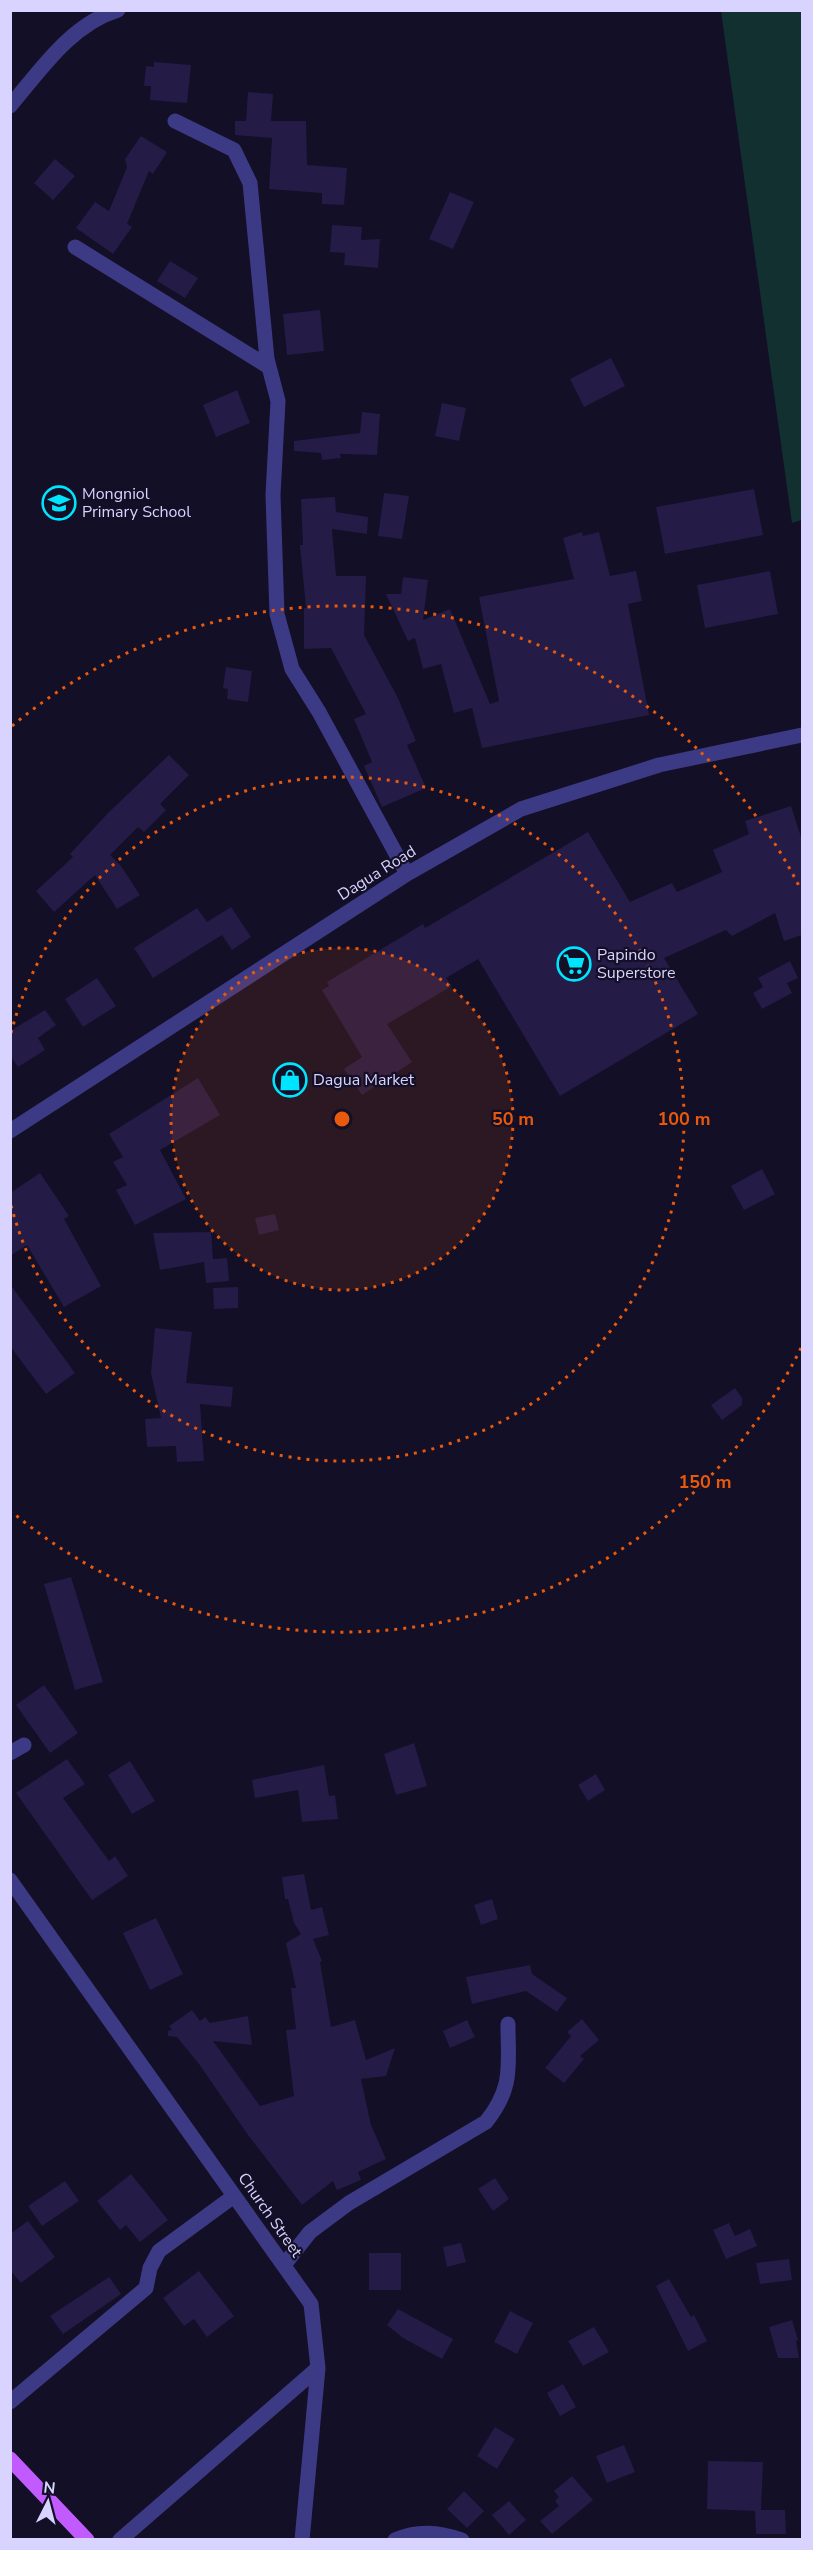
<svg xmlns="http://www.w3.org/2000/svg" width="813" height="2550" viewBox="0 0 813 2550" font-family="'Nunito Sans',sans-serif">
<rect width="100%" height="100%" fill="#130f26"/>
<!-- green -->
<path fill="#12302f" d="M721,11H802V520L792,523Z"/>
<!-- building -->
<path fill="#241b47" d="M154,62L191,65L187,103L150,100L151,86H144L146,66L154,67Z
M248,92L273,94L271,121H306L307,165L347,168L344,205L322,204V193L269,189L272,138L235,135V121H246Z
M141,136L167,152L153,174L149,171L127,224L132,227L113,254L76,228L95,202L109,211L127,167L125,159Z
M55,159L75,176L53,200L34,183Z
M450,192L474,202L453,249L429,239Z
M332,225L362,227L361,240L380,239L378,268L344,265L345,253L330,252Z
M170,261L198,278L185,298L157,281Z
M320,310L324,351L287,355L283,314Z
M611,358L625,386L584,407L570,379Z
M237,390L250,423L216,437L203,405Z
M442,403L466,408L459,441L435,436Z
M362,412L380,414L377,455L340,454L341,458L322,460L321,453L294,451V441L360,433Z
M754,489L763,535L665,554L656,507Z
M384,493L409,496L402,539L378,536Z
M335,497L336,512L368,517L367,534L332,529L336,576H366L364,635L398,698L416,741L407,745L426,788L382,807L364,766L372,762L354,719L366,714L331,648L304,649V608H306L300,545H303L301,499Z
M582,532L583,536L599,532L610,576L636,571L642,601L628,604L649,715L482,748L472,708L454,713L441,664L423,669L415,638L408,641L386,594H401L403,577L428,580L423,620L450,609L490,704L499,701L479,597L574,579L563,538Z
M770,571L778,614L705,628L697,585Z
M226,667L252,671L248,702L227,699L228,689L223,688Z
M169,755L189,775L160,804L166,810L144,832L138,827L110,855L121,866L140,895L117,909L95,875L54,912L36,891L73,857L70,854L108,813Z
M791,806L802,840V935L784,941L775,913L732,936L726,930L664,958L698,1014L560,1096L478,959L446,978L452,986L387,1024L412,1062L362,1095L344,1069L362,1057L322,990L329,986L327,982L423,924L425,928L588,832L630,902L672,883L677,892L722,872L713,850L749,834L745,821Z
M231,907L251,937L232,950L222,935L153,978L134,948L197,908L207,922Z
M790,961L798,978L787,983L792,993L762,1009L753,993L763,987L758,978Z
M97,978L116,1006L83,1027L65,999Z
M45,1010L56,1025L38,1038L45,1050L18,1067L10,1055V1031Z
M198,1078L220,1115L160,1150L186,1199L135,1225L116,1190L127,1185L113,1162L123,1157L109,1134Z
M762,1169L775,1194L744,1210L731,1186Z
M40,1173L69,1216L64,1219L101,1286L64,1307L27,1245L10,1256V1193Z
M275,1214L279,1230L259,1235L255,1218Z
M211,1232L213,1259L227,1258L229,1281L206,1283L204,1262L160,1270L153,1233Z
M10,1284L75,1373L46,1394L10,1346Z
M238,1287V1308L214,1309L213,1288Z
M155,1328L192,1332L186,1383L233,1387L231,1407L200,1404L204,1461L177,1462L176,1446L147,1447L145,1419L161,1418L151,1373Z
M735,1388L742,1398V1405L722,1420L711,1405Z
M71,1577L103,1682L75,1690L44,1584Z
M44,1685L78,1733L50,1753L16,1705Z
M414,1743L427,1786L396,1795L384,1754Z
M67,1759L85,1784L63,1798L109,1861L115,1856L128,1876L92,1900L16,1793Z
M130,1761L155,1801L132,1814L108,1775Z
M324,1765L329,1796L335,1795L338,1819L302,1822L298,1790L255,1798L252,1780Z
M596,1774L605,1790L588,1801L578,1785Z
M304,1874L311,1910L322,1907L329,1935L313,1939L322,1961L320,1962L331,2027L355,2020L366,2060L395,2048L386,2076L361,2079L371,2125L386,2159L358,2172L361,2180L337,2190L333,2181L302,2205L248,2135L199,2064L177,2037L168,2036V2031L172,2030L169,2026L192,2010L200,2021L205,2017L210,2023L248,2016L252,2045L213,2041L260,2106L294,2096L286,2030L296,2029L291,1988H296L286,1943L301,1934L294,1923L288,1899H285L282,1877Z
M492,1899L498,1919L481,1925L474,1905Z
M156,1918L183,1974L150,1990L123,1933Z
M530,1965L532,1974L567,1998L557,2012L526,1991L472,2004L466,1977Z
M582,2019L599,2040L580,2056L584,2059L564,2083L545,2068L571,2036L567,2032Z
M467,2020L475,2037L450,2048L443,2031Z
M131,2174L168,2220L140,2242L126,2225L120,2230L97,2201Z
M495,2178L509,2199L493,2211L478,2189Z
M65,2181L79,2201L42,2226L28,2206Z
M28,2221L55,2257L21,2283L10,2270V2234Z
M729,2223L735,2236L750,2229L757,2246L726,2259L713,2230Z
M461,2243L466,2262L447,2267L443,2247Z
M369,2253H401V2290H369Z
M789,2259L792,2280L760,2284L756,2263Z
M199,2271L234,2316L207,2337L194,2319L184,2326L163,2298Z
M109,2277L121,2294L63,2334L50,2316Z
M669,2279L691,2317L694,2315L707,2341L688,2351L656,2286Z
M398,2309L453,2339L442,2359L403,2338L387,2325Z
M510,2311L533,2323L517,2354L494,2342Z
M792,2320L798,2340L796,2341L799,2358H778L769,2327Z
M594,2327L609,2352L583,2366L568,2341Z
M563,2384L576,2407L560,2416L547,2393Z
M495,2427L515,2439L497,2469L477,2456Z
M624,2445L635,2472L607,2483L596,2456Z
M708,2461L763,2462L761,2510H785L786,2534H756L755,2511L707,2509Z
M572,2476L593,2500L552,2534L540,2521L559,2506L555,2501L559,2497L554,2491Z
M464,2491L484,2511L467,2528L447,2509Z
M509,2501L526,2520L509,2535L492,2515Z"/>
<g fill="none" stroke-linecap="round" stroke-linejoin="round">
<!-- minor -->
<path stroke="#3d3a85" stroke-width="15" d="M10,106C40,71 71,24 118,10
M175,121L234,150L250,183L267,359L278,401L273,495L277,614L292,669L319,712L407,874
M75,247L269,367
M10,1131L407,874L521,809L659,765L802,735
M10,1753L24,1745
M10,1880L311,2304L318,2368L120,2540
M284,2265L310,2232L349,2203L486,2122C514,2087 508,2066 508,2024
M10,2402L146,2288L150,2268L159,2251L234,2196
M302,2540L318,2368
M395,2540C418,2530 438,2532 462,2540"/>
<!-- major -->
<path stroke="#c25bff" stroke-width="15" d="M10,2459L87,2540"/>
</g>
<!-- distance rings -->
<circle cx="342" cy="1119" r="171" fill="#e8590c" fill-opacity=".12"/>
<g fill="none" stroke="#e8590c" stroke-width="3" stroke-dasharray="3 6">
<circle cx="342" cy="1119" r="171"/>
<path d="M11 1033A342 342 0 1 1 11 1205"/>
<path d="M801 1348A513 513 0 0 1 12 1512M12 726A513 513 0 0 1 801 890"/>
</g>
<!-- icons -->
<defs>
<g id="school-ring" transform="scale(1.725)"><circle r="9.5" fill="#130f26" stroke="#00e5ff" stroke-width="1.5"/><path d="M0-5L7-2L0 1L-7-2ZM-4 1L0 2.5L4 1V4Q0 6-4 4Z" fill="#00e5ff"/></g>
<g id="supermarket-ring" transform="scale(1.725)"><circle r="9.5" fill="#130f26" stroke="#00e5ff" stroke-width="1.5"/><path d="M-6-5.5h2.5l.6 2H6L4.5 2H-2.5L-4.4-4H-6ZM-1.5 3.2a1.3 1.3 0 1 0 .1 0ZM3 3.2a1.3 1.3 0 1 0 .1 0Z" fill="#00e5ff"/></g>
<g id="shop-ring" transform="scale(1.725)"><circle r="9.5" fill="#130f26" stroke="#00e5ff" stroke-width="1.5"/><path d="M-5-2.5h2.3a2.7 3.5 0 0 1 5.4 0H5L5.5 6h-11ZM-1.5-2.5h3a1.5 2.3 0 0 0-3 0Z" fill="#00e5ff"/></g>
</defs>
<g fill-rule="evenodd">
<use href="#school-ring" x="59" y="503"/>
<use href="#supermarket-ring" x="574" y="964"/>
<use href="#shop-ring" x="290" y="1080"/>
</g>
<g text-anchor="middle" dominant-baseline="central" stroke-width="4.5" stroke-linejoin="round" paint-order="stroke">
<!-- poi labels -->
<g font-size="16" fill="#d9d4ff" stroke="#130f26" text-anchor="start">
<text x="82" y="494">Mongniol<tspan x="82" dy="18">Primary School</tspan></text>
<text x="597" y="955">Papindo<tspan x="597" dy="18">Superstore</tspan></text>
<text x="313" y="1080">Dagua Market</text>
</g>
<!-- street labels -->
<g font-size="16" fill="#d9d4ff" stroke="#130f26">
<text transform="translate(377 873) rotate(-32)">Dagua Road</text>
<text transform="translate(270 2215) rotate(55)">Church Street</text>
</g>
</g>
<circle cx="342" cy="1119" r="9" fill="#e8590c" stroke="#130f26" stroke-width="3"/>
<g font-size="18" text-anchor="middle" font-weight="bold" fill="#e8590c" stroke="#130f26" stroke-width="4.5" stroke-linejoin="round" paint-order="stroke">
<text x="513" y="1125">50 m</text>
<text x="684" y="1125">100 m</text>
<text x="705" y="1488">150 m</text>
</g>
<!-- border -->
<rect width="813" height="2550" fill="none" stroke="#d9d4ff" stroke-width="24"/>
<!-- north arrow -->
<g transform="translate(48 2502) rotate(6)" stroke="#130f26" stroke-width="4.5" paint-order="stroke">
<path d="M0-4.5L10 22L0 15L-10 22Z" fill="#d9d4ff"/>
<text y="-9" font-size="16" font-weight="bold" text-anchor="middle" fill="#d9d4ff">N</text>
</g>
</svg>
